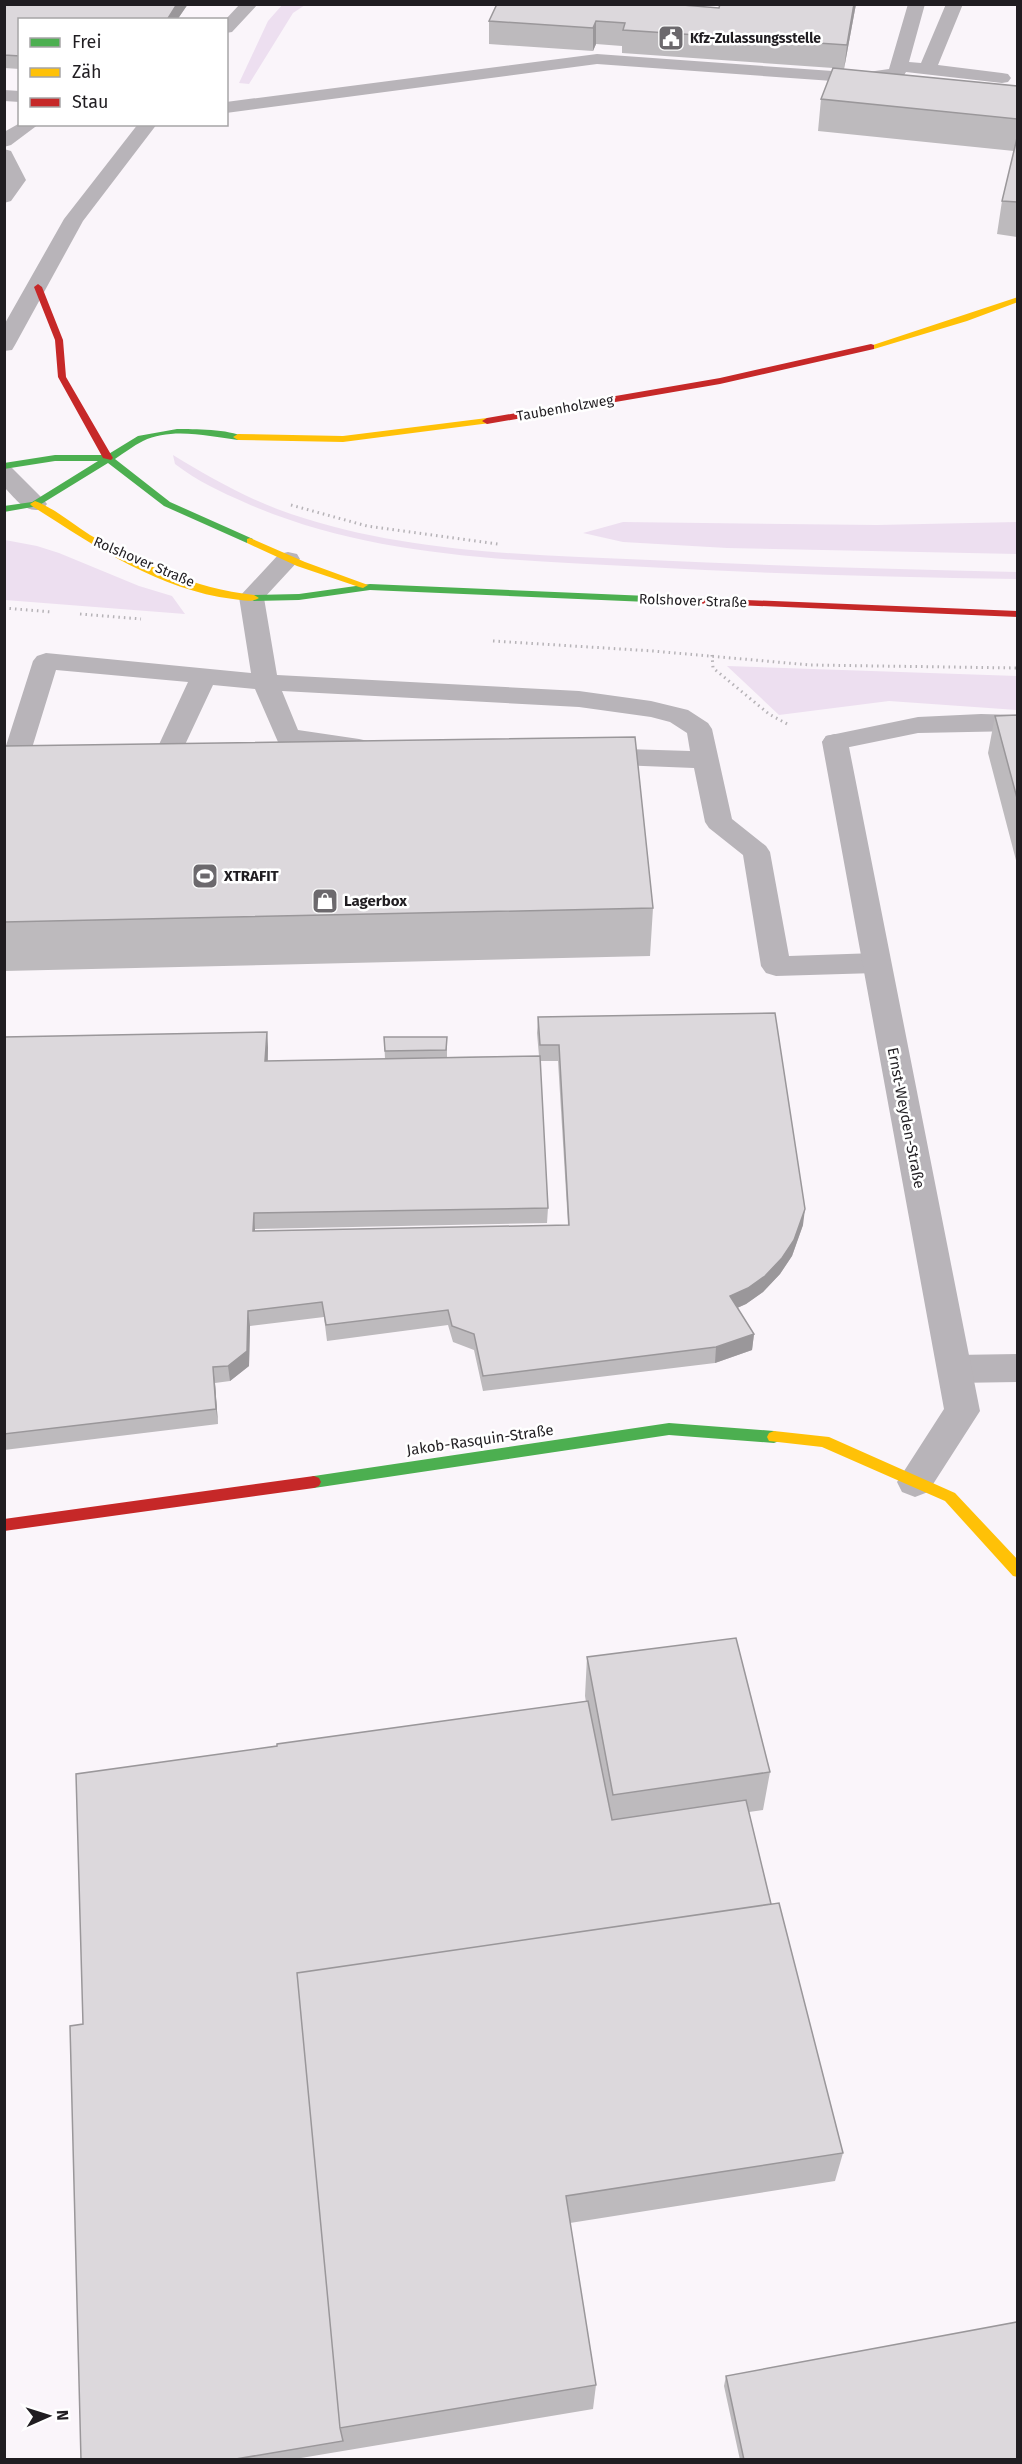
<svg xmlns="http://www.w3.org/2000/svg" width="1022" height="2464" viewBox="0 0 1022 2464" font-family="'Fira Sans',sans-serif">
<rect width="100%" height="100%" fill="#faf5fa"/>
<!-- green -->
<path fill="#eddff0" d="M283,4L305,5L293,13L249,84L239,83L268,21Z
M173,455C211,478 249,500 291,514C406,553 530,555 650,560C772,566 895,569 1017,572V579C894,577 770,574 646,567C512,560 371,558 246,503C221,492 197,481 175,464Z
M623,522L877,525L1017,522V554L727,548L623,542L583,533Z
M5,540L37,546L59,553L139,586L172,596L185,614L5,600Z
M727,666L1017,676V710L889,701L779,715Z"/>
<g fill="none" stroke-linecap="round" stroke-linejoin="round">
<!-- path -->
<path stroke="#b6b3b7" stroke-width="3" stroke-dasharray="1.5 4" stroke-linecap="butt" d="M291,505L367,526L498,544
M4,608L52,612
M80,614L141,619
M493,641L653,651L810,665L1018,668
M712,655L713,668L769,714L789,725"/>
<!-- lane -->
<path fill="#b8b4b9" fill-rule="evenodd" d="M908,4H925L909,62L921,63L946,4H963L938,65L1002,73L1008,74L1011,78L1008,82L1002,83L906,72L903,77L861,83L597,64L226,113V102L597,54L861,73L889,69Z
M4,90L20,91V102L4,101Z
M20,123V124H39L11,145L4,147V132Z
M4,149L11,151L26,180L11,201L4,203Z
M288,552L297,554L300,559L264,598L277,675L579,691L651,701L688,710L708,723L712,729L732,819L766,846L770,852L789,956L876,953L886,956L891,963L886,970L876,973L776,976L766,973L761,966L743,855L709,828L705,822L694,768L593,764L584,762L580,756L584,750L593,748L690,751L687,733L670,722L651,717L579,707L282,691L298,730L359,739L368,741L372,747L368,753C341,760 305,748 278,742L255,689L213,685L175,766L172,772L162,774L152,772L149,766L188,682L56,670L28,761L14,776L4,778V752L33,661L37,656L46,653L251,673L239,597L279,554Z
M981,714L1018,715V731L918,733L835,750L826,748L822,742L826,736L918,717Z
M1018,1354V1382L954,1383L942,1379L937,1369L942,1359L954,1355Z"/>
<!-- street -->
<path fill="#b8b4b9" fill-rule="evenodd" d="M240,4H258L232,32L226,33L225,20Z
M138,124H157L83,221L15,345L12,350L4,351V325L64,219Z
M4,466L12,468L43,499L47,504L43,509C25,514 16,499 4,487Z
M835,734L844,736L848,742L980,1411L928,1492L915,1497L902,1492L897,1482L944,1409L822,742L826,736Z"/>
<!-- fast -->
<path fill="#4caf50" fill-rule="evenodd" d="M177,429C193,429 230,429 243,437L238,440C209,436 171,427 143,441C133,446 124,453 115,459L170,502L253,539V543H247L164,506L108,463L38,506L4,512V506L32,502L98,461H55L4,469V463L55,455H107L138,436Z
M370,584L648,596L653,599L648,602L370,590L299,600L254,601L249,598L254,595L299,594Z
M669,1423L774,1431L779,1433L781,1437L779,1441L774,1443L669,1435L314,1488L309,1486L307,1482L309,1478L314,1476Z"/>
<!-- slow -->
<path fill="#ffc107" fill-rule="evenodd" d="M1018,297V302L967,321L874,349L867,347Z
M487,418L490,419V423L343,442L238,440L233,437L238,434L343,436Z
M35,501C54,508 73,524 90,535C142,565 194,588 254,595L259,598C252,603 241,600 233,599C159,590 93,545 32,506L30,504Z
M250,538L305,562L368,585L363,588L359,587L297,566L247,543V539Z
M774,1431L829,1437L955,1493L1018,1560V1577L1013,1576L945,1501L822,1447L769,1441L767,1437L769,1433Z"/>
<!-- jam -->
<path fill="#c62828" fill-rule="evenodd" d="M38,284L42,287L63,340L66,377L113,458L111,460L103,458L58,377L55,340L34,287Z
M871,344L874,345V349L720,384L487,424L482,421L487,418L720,378Z
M648,596L1018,611V617L644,601L643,599Z
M314,1476L319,1478L321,1482L319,1486L314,1488L4,1531V1519Z"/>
</g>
<!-- wall -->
<path fill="#bdbabd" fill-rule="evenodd" d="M4,4H188L177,20H20V69L4,68Z
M720,4H856L844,69L1017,86V237L997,234L1002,201L1014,151L818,131L821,99L833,68L622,53V46L596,44L593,51L489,44V21L719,8Z
M1017,715V864L988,753L995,716Z
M4,749L653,908L650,956L4,971Z
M538,1017L803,1225L792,1256L780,1274L763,1292L746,1304L737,1308L754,1334L752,1350L715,1363L483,1391L474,1350L453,1342L448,1325L327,1341L324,1317L250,1326L249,1366L230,1381L215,1383L218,1424L4,1450V1037L267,1032L268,1048V1061L385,1059L384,1037H447V1057L539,1056L537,1033ZM540,1061H558L568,1225L255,1231V1229L547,1223L548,1208Z
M587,1657L770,1772L763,1810L749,1812L771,1904L843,2153L835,2181L570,2223L596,2385L593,2409L289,2460H81L83,2024L277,1746L586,1702L585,1696Z
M726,2376L1017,2460H740L724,2386Z"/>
<!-- shaded-wall -->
<path fill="#9a979a" d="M177,4H188L177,20H167Z
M854,4H856L844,69L847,45Z
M596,21V44L593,51V28Z
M267,1032L268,1048L267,1076L265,1061Z
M805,1209L803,1225L792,1256L780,1274L763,1292L746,1304L728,1312L730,1296Z
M254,1213L255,1229V1247L253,1231Z
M248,1311L250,1326L249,1366L230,1381L228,1366Z
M754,1334L752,1350L715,1363L716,1347Z
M213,1367L215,1383L218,1424L216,1409Z"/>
<!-- building -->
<path fill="#dcd8dc" stroke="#9a979a" stroke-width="1.5" d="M4,4H177L167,20H20V56L4,55Z
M497,4H670L719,8L720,4H854L847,45L623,30L625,23L596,21L593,28L489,21Z
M833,68L1017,86V119L821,99Z
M1017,138V202L1002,201Z
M1017,715V798L995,716Z
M635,737L653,908L4,922L5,746Z
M775,1013L805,1209L794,1240L782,1258L765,1276L748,1288L730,1296L754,1334L716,1347L483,1376L474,1334L452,1326L448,1310L326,1325L322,1302L248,1311L247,1351L228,1366L213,1367L216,1409L4,1434V1037L267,1032L265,1061L540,1056L548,1208L254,1213L253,1231L569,1225L559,1045H540L538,1017Z
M384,1037H447L446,1050L385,1051Z
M736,1638L770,1772L613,1795L587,1657Z
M588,1701L612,1820L746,1800L771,1904L297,1973L340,2428L343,2441L230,2460H81L70,2026L83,2024L76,1774L277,1746V1744Z
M779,1903L843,2153L566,2196L596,2385L340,2428L297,1973Z
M1017,2322V2460H744L726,2376Z"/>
<!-- icons -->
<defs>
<g id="civic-square" transform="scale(1.35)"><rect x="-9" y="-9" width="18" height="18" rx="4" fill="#6c696d" stroke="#fff"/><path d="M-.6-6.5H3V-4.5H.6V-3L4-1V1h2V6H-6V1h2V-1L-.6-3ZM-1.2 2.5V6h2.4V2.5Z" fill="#fff"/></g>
<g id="stadium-square" transform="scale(1.35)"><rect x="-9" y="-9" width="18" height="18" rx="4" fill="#6c696d" stroke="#fff"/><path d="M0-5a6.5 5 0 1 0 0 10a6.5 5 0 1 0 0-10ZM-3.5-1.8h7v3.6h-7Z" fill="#fff"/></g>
<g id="shop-square" transform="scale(1.35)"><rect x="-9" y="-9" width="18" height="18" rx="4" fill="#6c696d" stroke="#fff"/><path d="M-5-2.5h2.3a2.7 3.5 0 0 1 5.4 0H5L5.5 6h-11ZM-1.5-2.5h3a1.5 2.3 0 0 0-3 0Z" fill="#fff"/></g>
</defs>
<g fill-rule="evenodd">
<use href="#civic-square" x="671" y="38"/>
<use href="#stadium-square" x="205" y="876"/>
<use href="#shop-square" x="325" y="901"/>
</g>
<g text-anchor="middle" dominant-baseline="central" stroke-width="5" stroke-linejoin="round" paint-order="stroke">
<!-- far-poi labels -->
<g font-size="14" font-weight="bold" fill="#201d21" stroke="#fff" text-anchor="start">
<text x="690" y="38">Kfz-Zulassungsstelle</text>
</g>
<!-- far-street labels -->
<g font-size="14" fill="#201d21" stroke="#fff">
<text transform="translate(565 408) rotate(-10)">Taubenholzweg</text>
<text transform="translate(144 562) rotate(23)">Rolshover Straße</text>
<text transform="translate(693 601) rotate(2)">Rolshover Straße</text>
</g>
<!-- poi labels -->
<g font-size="15" font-weight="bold" fill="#201d21" stroke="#fff" text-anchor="start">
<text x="224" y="876">XTRAFIT</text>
<text x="344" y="901">Lagerbox</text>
</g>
<!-- street labels -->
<g font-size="15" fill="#201d21" stroke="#fff">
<text transform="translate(906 1118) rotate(79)">Ernst-Weyden-Straße</text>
<text transform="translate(480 1440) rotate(-8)">Jakob-Rasquin-Straße</text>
</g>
</g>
<!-- border -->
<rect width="1022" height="2464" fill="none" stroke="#201d21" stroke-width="12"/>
<!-- legend -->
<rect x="18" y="18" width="210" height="108" fill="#ffffff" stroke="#a6a5a6" stroke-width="1.5"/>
<rect x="30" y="38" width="30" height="9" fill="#4caf50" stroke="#a6a5a6" stroke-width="1.5"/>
<text x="72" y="48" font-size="18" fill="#201d21">Frei</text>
<rect x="30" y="68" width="30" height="9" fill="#ffc107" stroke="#a6a5a6" stroke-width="1.5"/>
<text x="72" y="78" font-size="18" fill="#201d21">Zäh</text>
<rect x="30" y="98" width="30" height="9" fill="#c62828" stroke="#a6a5a6" stroke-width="1.5"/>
<text x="72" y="108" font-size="18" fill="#201d21">Stau</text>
<!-- north arrow -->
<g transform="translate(48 2416) rotate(87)" stroke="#ffffff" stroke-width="4.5" paint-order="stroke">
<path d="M0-4.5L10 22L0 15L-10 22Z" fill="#201d21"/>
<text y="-9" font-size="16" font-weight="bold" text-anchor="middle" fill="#201d21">N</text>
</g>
</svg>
